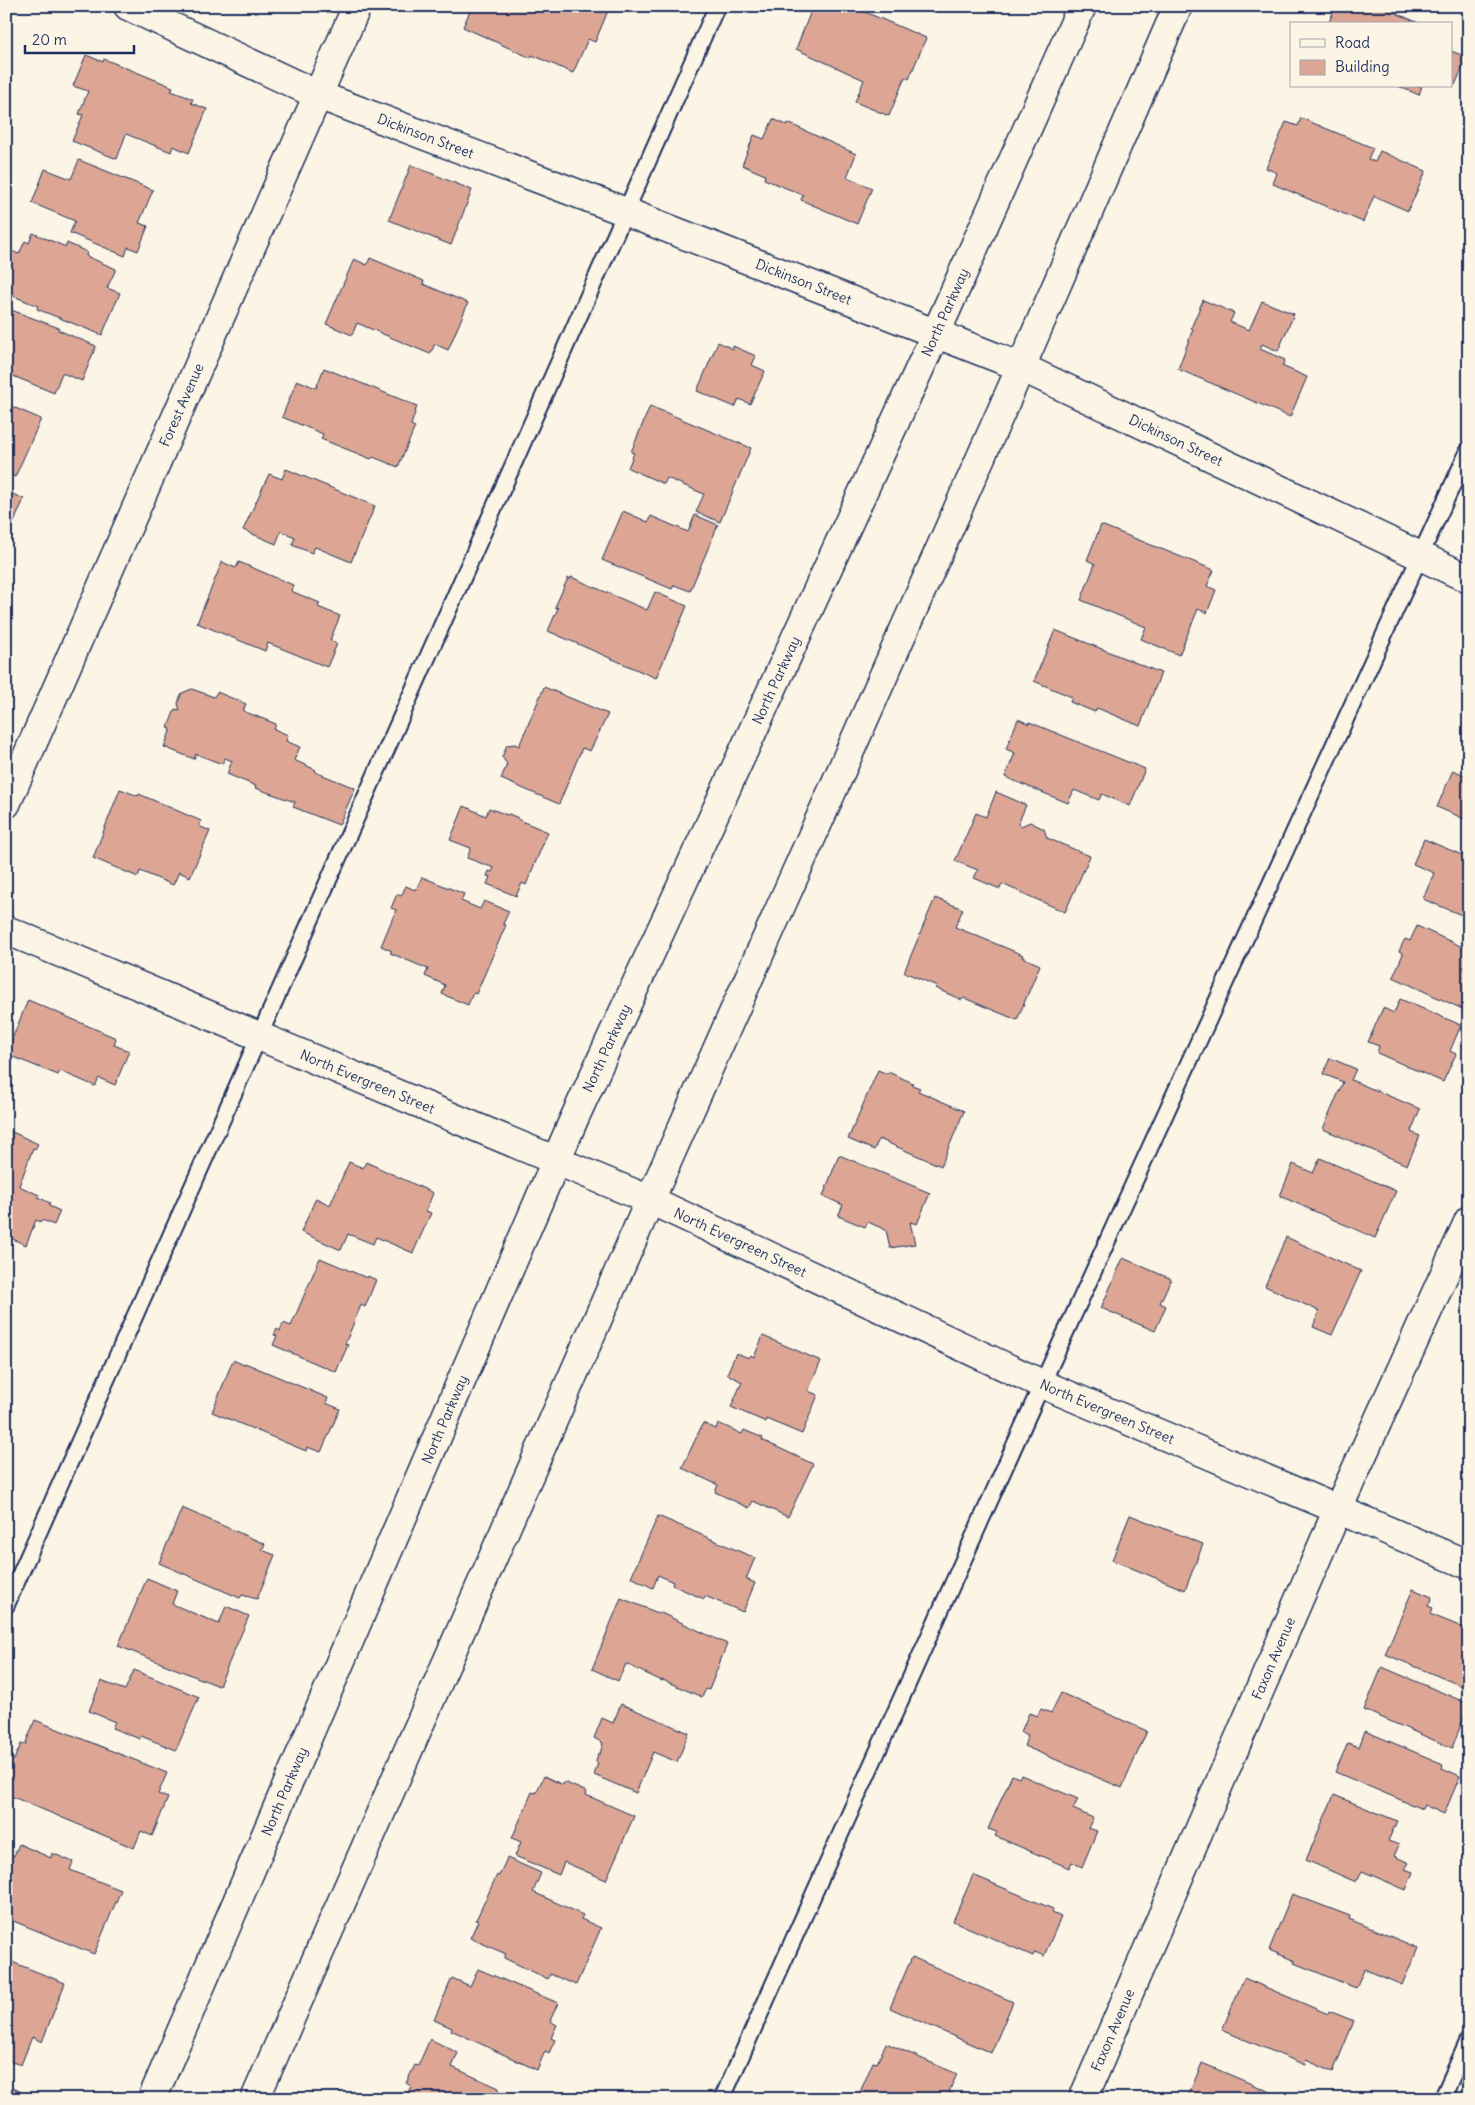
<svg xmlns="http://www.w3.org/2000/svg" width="1475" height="2105" viewBox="0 0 1475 2105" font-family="Delius,sans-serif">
<rect width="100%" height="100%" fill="#fcf5e5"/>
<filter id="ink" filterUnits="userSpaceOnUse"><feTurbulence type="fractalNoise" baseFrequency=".02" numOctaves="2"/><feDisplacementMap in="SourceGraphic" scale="10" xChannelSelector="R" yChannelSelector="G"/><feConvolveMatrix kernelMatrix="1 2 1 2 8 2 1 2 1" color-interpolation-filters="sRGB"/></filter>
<g filter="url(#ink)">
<!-- building -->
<path fill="#dda694" stroke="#1b2f5e" d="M472,6H610L595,42L588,39L573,73L532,55L531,58L463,27Z
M813,6H845L850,9L851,6L926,38L909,79L905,77L889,116L855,102L864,80L796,49Z
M1336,6H1380L1421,24H1328Z
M1451,51L1467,57L1455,85L1451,83Z
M86,55L103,62L104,59L173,87L171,91L193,99L191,103L207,109L189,153L173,146L171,152L126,134L117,159L72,141L83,115L79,114L88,91L73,86Z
M1398,86H1422L1419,95Z
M1301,118L1373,148L1368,159L1375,162L1380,151L1426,171L1408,211L1374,196L1363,222L1273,184L1277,173L1266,168L1286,122L1298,126Z
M773,119L787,125L788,123L856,154L847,177L872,188L857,224L801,200L803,195L764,179L765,175L742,165L754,135L764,139Z
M79,160L153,190L139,223L148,226L138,251L128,247L125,256L70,233L75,221L32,203L45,169L71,179Z
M411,165L472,190L451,245L389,220Z
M33,233L66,247L67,243L87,252L86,256L116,269L107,288L120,293L102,335L37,309L38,306L6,293V249L19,254L25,241L29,243Z
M370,258L424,281L423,284L468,303L448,350L435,344L430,354L357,323L352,335L326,324L354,259L367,265Z
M1203,300L1234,313L1230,322L1249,330L1262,301L1294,314L1278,351L1262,344L1260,349L1285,360L1282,366L1307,377L1290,417L1178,369L1193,329L1191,328Z
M6,308L59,328L58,330L96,346L82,381L62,373L54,393L6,373Z
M718,342L733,349V346L756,356L752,365L765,371L750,404L739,399L735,407L697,391Z
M324,368L417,406L411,425L415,427L398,467L373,457L371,459L321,439L323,434L282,417L297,380L316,388Z
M6,404L41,419L15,477L6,473Z
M650,406L751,448L720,522L696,512L704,494L667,478L664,484L628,468L634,453L631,452Z
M286,469L375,506L351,562L315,547L312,553L292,545L295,537L281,531L276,544L243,530L269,474L282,479Z
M6,491L24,499L8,536H6Z
M623,511L648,522L651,516L688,532L695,515L718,525L690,591L674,585L672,589L602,560Z
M1101,525L1214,570L1207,586L1216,590L1207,613L1198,609L1179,655L1141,639L1146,627L1081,600L1095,564L1087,560Z
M222,562L236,568L239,562L293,585L291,591L320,603L318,607L340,616L330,640L337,644L327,667L268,643L265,651L197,623Z
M571,577L647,610L655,592L687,606L656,678L548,631L558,608L555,607L568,578L571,579Z
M1055,630L1161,673L1140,726L1097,708L1095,712L1070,702L1072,697L1034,681Z
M544,687L608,714L590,751L582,748L559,804L501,779L507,764L502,757L507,745L515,744L519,746Z
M192,689L214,697L217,692L246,704L243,711L276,724L274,729L288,735L286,741L300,747L294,760L316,770L315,772L355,788L339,825L293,807L295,802L255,788L256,786L227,774L232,761L225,758L222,764L196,754L194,759L164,747L171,729L168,728L175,709L180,710L178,704L180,697L182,693Z
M1018,719L1029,724V722L1145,769L1130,806L1102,794L1099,800L1074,790L1068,803L1005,777L1015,753L1006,749Z
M1453,770L1469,777V821L1437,807Z
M120,789L138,796L139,794L201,821L199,826L210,831L190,877L179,872L173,885L140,871L138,877L93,858Z
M996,792L1026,805L1018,824L1021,826L1030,822L1044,829L1047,838L1090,856L1065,912L1002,884L1000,889L974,878L978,870L955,861L976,813L986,817Z
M464,806L486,816L489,808L507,815L509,814L518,818L519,820L548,832L526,885L522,883L516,896L487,884L490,877L487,876L489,871L492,872L494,868L467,858L471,848L450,840Z
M1424,839L1469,858V918L1423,899L1434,873L1413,864Z
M422,877L464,894L461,901L480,909L484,901L509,911L503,924L506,925L476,994L473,993L468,1005L442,994L445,985L425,976L428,969L390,953L392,951L381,946L396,910L391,908L397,894L401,896L406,886L415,890L416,888L417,889Z
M935,898L963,909L955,927L1023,955L1022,957L1040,965L1017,1020L964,998L962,1000L935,988L937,986L904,972Z
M1417,926L1469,950V1012L1393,977L1403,954L1399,951L1405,939L1410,941Z
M1400,999L1461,1025L1450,1051L1456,1054L1443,1082L1377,1053L1379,1046L1368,1042L1383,1008L1394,1013Z
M28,1000L116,1038L114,1045L129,1051L115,1085L99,1078L95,1086L60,1071L58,1075L6,1054Z
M1330,1058L1356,1069L1351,1080L1420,1109L1411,1132L1420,1136L1407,1165L1323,1129L1343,1082L1323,1074Z
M878,1070L887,1074L888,1072L913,1083L912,1085L920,1088L918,1091L964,1111L941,1166L879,1139L874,1150L848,1139Z
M6,1129L38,1144L35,1149L33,1148L19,1186L39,1195L38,1197L50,1203L49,1206L60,1211L54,1225L42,1220L41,1222L36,1220L26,1245L6,1236Z
M839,1155L930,1193L917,1224L910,1222L915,1244L890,1248L886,1230L868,1222L865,1227L838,1216L843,1205L823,1196Z
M1320,1158L1396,1191L1375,1238L1280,1196L1293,1164L1313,1173Z
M349,1162L363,1168L366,1162L433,1193L426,1211L431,1213L413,1253L376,1237L373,1244L348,1234L341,1250L301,1232L316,1198L330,1205Z
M1286,1237L1361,1271L1332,1335L1313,1327L1319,1311L1265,1286Z
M320,1258L367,1278L368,1276L376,1280L365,1307L361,1305L345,1344L348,1345L336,1372L273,1345L277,1336L274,1335L277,1329L280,1331L283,1323L291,1326Z
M1123,1258L1171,1279L1160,1303L1166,1306L1155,1331L1101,1308Z
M763,1336L821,1361L808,1391L818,1395L802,1434L766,1419V1422L731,1407L742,1382L727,1374L736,1353L749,1358L751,1355L754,1357Z
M233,1360L244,1365L245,1363L328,1398L326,1403L340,1409L321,1452L307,1447L306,1451L212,1412Z
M703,1423L716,1429L718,1423L742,1434L744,1430L763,1438L762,1440L813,1464L788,1517L753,1501L749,1508L715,1492L718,1485L682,1468Z
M182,1508L265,1544L262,1550L275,1555L257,1599L242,1595L240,1598L159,1563Z
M1130,1515L1203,1544L1185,1590L1112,1560Z
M658,1516L755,1558L746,1579L755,1583L743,1612L705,1596L704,1599L672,1585L673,1582L658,1575L653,1588L631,1577Z
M147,1578L177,1591L172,1604L219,1624L226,1606L249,1616L219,1686L118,1646Z
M1413,1589L1432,1597L1428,1606L1433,1608L1430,1614L1469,1630V1689L1385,1654Z
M621,1598L658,1613L659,1612L727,1644L709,1690L706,1689L702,1697L663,1680L662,1681L626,1664L618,1681L592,1669Z
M1382,1667L1469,1704L1452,1748L1364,1710Z
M134,1670L199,1697L176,1750L141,1736L140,1739L112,1728L115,1722L89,1711L101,1681L125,1690Z
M1061,1693L1147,1731L1122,1788L1024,1746L1028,1735L1021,1732L1029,1713L1037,1716L1041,1709L1051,1713Z
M621,1704L689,1733L677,1762L653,1752L636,1793L594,1775L598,1763L596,1762L598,1753L600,1754L603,1743L594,1738L602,1718L613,1723Z
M35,1720L167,1773L158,1794L168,1798L152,1836L141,1831L134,1848L6,1794V1757L14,1760L21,1744L25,1745Z
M1365,1731L1443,1764L1442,1768L1460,1776L1444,1814L1424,1805L1422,1809L1335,1772L1348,1743L1359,1747Z
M1012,1775L1019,1778L1021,1775L1078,1799L1073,1809L1093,1818L1088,1828L1097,1831L1082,1867L1072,1862L1069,1868L995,1836L997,1832L988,1829Z
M544,1776L563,1785L564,1782L587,1792L586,1795L634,1816L606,1880L564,1862L559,1875L515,1856L521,1842L512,1838L532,1792L536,1793Z
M1334,1795L1397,1821L1388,1841L1399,1845L1394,1856L1409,1863L1405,1869L1413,1872L1406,1890L1362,1871L1356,1882L1306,1860Z
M19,1844L51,1858L52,1853L73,1862L70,1870L121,1890L94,1954L6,1918V1855L7,1853L14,1856Z
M507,1858L541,1873L533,1892L583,1915L581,1919L601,1928L576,1985L550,1974L548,1979L504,1958L506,1954L470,1938L478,1921L476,1920L497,1875L499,1876Z
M973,1875L1053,1909L1052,1913L1061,1917L1044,1956L1035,1952L1033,1956L953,1921Z
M1292,1894L1350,1916L1349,1919L1418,1948L1402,1985L1364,1969L1356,1988L1294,1963L1295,1961L1269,1950Z
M912,1957L1013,2002L991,2053L890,2008Z
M7,1960L65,1983L42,2042L32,2037L21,2065L6,2060Z
M478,1969L558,2003L550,2021L557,2025L551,2038L555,2040L549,2053L545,2051L537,2070L451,2030L452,2028L434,2020L452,1978L470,1986Z
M1244,1978L1328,2014L1329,2011L1354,2021L1333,2072L1306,2060L1305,2065L1222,2030Z
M430,2039L458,2053L452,2067L499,2088L495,2097L499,2099H405L411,2086L406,2083L415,2065L418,2066Z
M886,2043L957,2074L949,2092L964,2099H857L873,2062L877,2063Z
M1202,2063L1287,2099H1187Z
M6,2084L27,2095L26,2099H6Z"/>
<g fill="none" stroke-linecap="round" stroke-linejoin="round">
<!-- lane casing -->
<g stroke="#1b2f5e" stroke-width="19">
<path id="lane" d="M6,1606L717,6
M722,2099L1042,1384L1469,449
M1442,2099L1469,2039"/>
</g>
<!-- street casing -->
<g stroke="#1b2f5e" stroke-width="31">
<g id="street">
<path id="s1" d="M128,6L318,95L626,212L1021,367L1469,579"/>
<path id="s2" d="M6,804L357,6"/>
<path id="s3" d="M1083,2099L1338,1509L1469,1220"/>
</g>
</g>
<!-- secondary casing -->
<g stroke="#1b2f5e" stroke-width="31">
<g id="secondary">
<path id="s4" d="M6,930L650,1200L1042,1384L1469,1565"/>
</g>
</g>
<!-- primary casing -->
<g stroke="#1b2f5e" stroke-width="31">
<g id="primary">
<path id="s5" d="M152,2099L574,1119L936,333L1082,6"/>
<path d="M255,2099L650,1200L1021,367L1178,6"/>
</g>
</g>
<!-- lane -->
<use href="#lane" stroke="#fcf5e5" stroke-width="15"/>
<!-- street -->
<use href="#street" stroke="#fcf5e5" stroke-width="28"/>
<!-- secondary -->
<use href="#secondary" stroke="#fcf5e5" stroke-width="28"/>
<!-- primary -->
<use href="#primary" stroke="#fcf5e5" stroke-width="28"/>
</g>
</g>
<g text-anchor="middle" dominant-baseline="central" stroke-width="4.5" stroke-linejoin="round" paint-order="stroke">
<!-- street labels -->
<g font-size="14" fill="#1b2f5e" stroke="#fcf5e5">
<text stroke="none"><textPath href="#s1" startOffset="325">Dickinson Street</textPath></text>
<text stroke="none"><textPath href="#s1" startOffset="730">Dickinson Street</textPath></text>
<text stroke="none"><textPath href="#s5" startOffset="1955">North Parkway</textPath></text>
<text stroke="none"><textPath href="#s2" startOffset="436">Forest Avenue</textPath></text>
<text stroke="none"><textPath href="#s1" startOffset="1135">Dickinson Street</textPath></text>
<text stroke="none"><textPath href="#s5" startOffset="1550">North Parkway</textPath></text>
<text stroke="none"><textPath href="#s5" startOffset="1145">North Parkway</textPath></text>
<text stroke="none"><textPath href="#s4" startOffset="392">North Evergreen Street</textPath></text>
<text stroke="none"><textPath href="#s4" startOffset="798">North Evergreen Street</textPath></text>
<text stroke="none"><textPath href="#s4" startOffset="1202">North Evergreen Street</textPath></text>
<text stroke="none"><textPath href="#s5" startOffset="740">North Parkway</textPath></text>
<text stroke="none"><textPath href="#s3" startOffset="480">Faxon Avenue</textPath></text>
<text stroke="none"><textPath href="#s5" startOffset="335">North Parkway</textPath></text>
<text stroke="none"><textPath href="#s3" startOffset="75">Faxon Avenue</textPath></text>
</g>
</g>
<!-- margin -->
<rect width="1475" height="2105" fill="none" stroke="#fcf5e5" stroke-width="25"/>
<rect x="12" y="12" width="1450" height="2080" fill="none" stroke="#1b2f5e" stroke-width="2" filter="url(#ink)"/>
<!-- legend -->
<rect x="1290" y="22" width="162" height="65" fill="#fcf5e5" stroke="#a2a6af"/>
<rect x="1300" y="39" width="25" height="8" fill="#fcf5e5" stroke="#a2a6af"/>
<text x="1335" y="48" font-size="15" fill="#1b2f5e">Road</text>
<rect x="1300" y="60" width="25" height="15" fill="#dda694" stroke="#a2a6af"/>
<text x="1335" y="72" font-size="15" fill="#1b2f5e">Building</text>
<!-- scale -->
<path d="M25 45v8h109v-8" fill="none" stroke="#1b2f5e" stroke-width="2.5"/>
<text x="32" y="45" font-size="15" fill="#1b2f5e" stroke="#fcf5e5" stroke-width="4" paint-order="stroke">20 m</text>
</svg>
